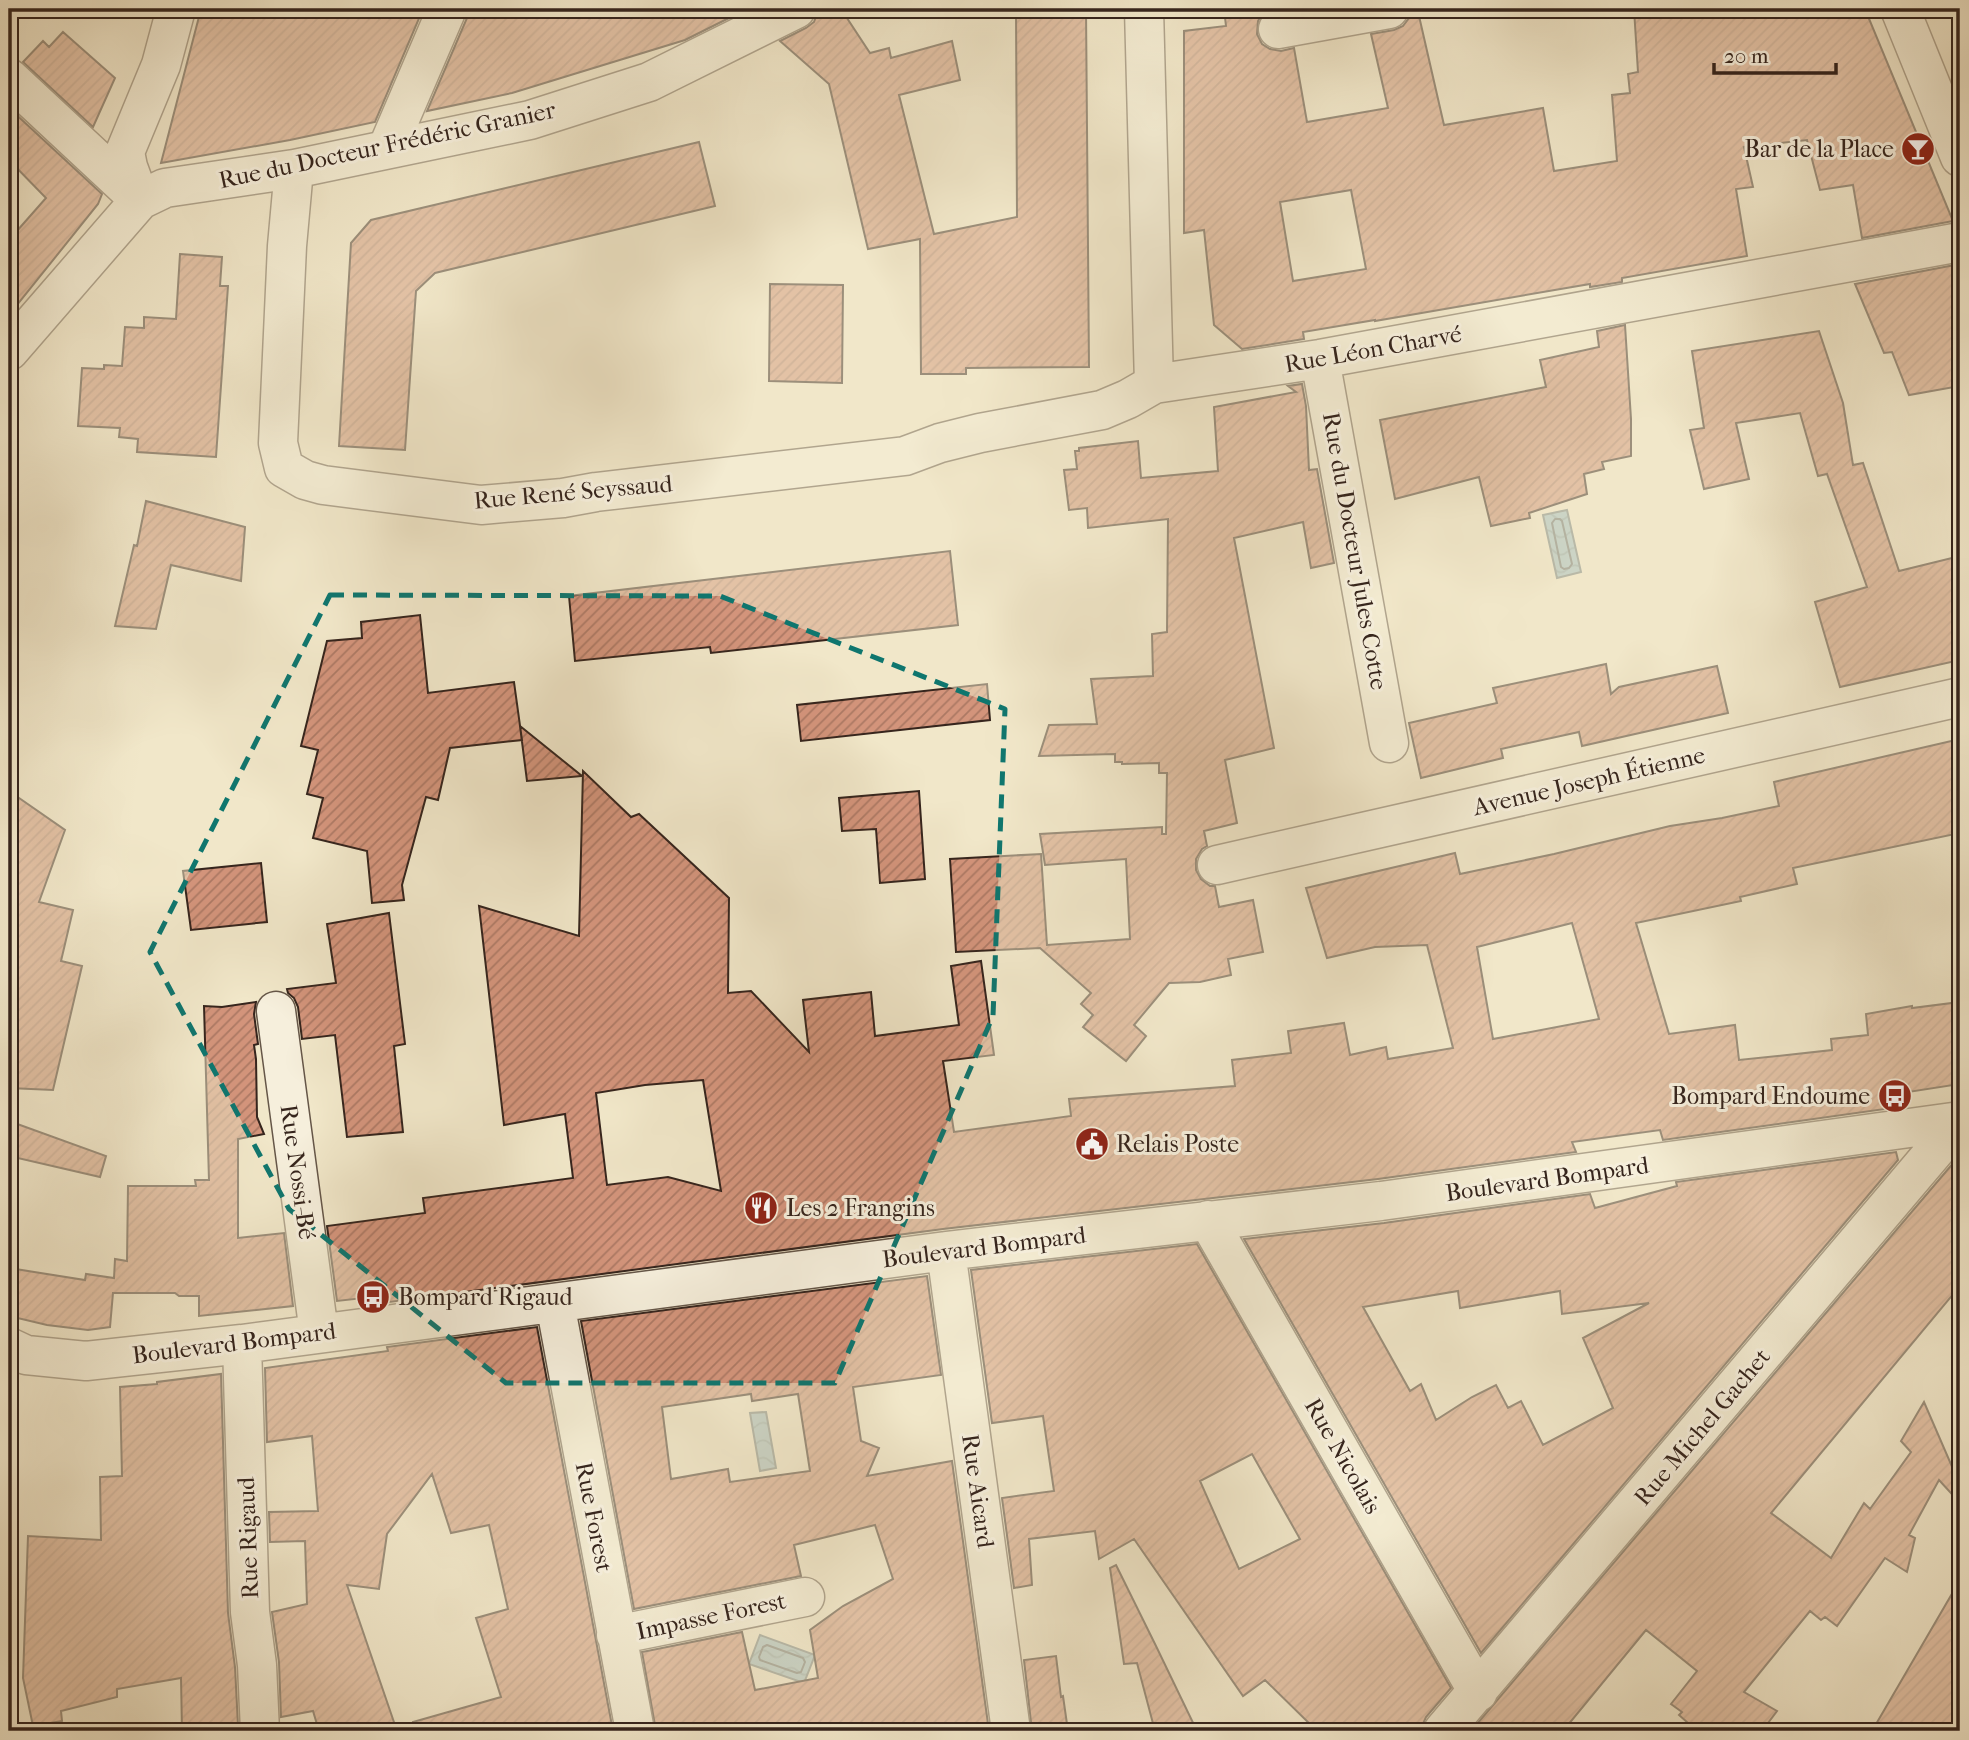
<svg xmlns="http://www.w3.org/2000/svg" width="1969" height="1740" viewBox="0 0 1969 1740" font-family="'IM FELL French Canon',serif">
<defs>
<pattern id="water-waves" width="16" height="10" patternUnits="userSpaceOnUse" patternTransform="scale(1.75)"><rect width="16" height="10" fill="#a0bdc1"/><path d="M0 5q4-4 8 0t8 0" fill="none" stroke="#8aa2a5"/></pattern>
<pattern id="building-hatch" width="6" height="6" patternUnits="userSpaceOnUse" patternTransform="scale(1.75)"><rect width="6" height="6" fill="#d3947b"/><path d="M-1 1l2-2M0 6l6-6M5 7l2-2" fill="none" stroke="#ac7964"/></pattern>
</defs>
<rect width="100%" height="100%" fill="#f1e7c9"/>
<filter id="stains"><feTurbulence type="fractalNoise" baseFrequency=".00286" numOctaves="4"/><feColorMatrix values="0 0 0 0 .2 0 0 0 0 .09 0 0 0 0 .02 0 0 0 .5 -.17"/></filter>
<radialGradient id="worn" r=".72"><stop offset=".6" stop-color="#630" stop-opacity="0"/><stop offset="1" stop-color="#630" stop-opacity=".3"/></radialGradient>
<!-- water -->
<path fill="url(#water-waves)" stroke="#76807f" stroke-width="2" d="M1567,510L1581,572L1557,578L1543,515Z
M766,1412L776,1468L760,1471L750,1413Z
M760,1635L815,1655L804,1683L749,1664Z"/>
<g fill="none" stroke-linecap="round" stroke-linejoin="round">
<!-- shore -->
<path stroke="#6b716f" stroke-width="2" d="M1555,519H1560L1562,521L1572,564L1569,568L1564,569L1561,567L1552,523Z
M767,1645L803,1658L805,1662L801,1672L797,1673L760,1660L759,1657L763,1647Z"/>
</g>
<!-- building -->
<path fill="url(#building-hatch)" stroke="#36251d" stroke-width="2" fill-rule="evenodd" d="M201,9H423L375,122L290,140L161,163Z
M468,9H747L685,40L512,93L427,111L467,18Z
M826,9H841L870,53L889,48L891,58L952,41L960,80L899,95L934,234L1017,217L1016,9H1086L1089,367L966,368V374H921L920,239L868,249L829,84L780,41L806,28L814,22L817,14Z
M1224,9H1271L1263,13L1258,21L1257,34L1262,44L1270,49L1281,51L1294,48L1307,122L1388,108L1371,34L1394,30L1403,26L1409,18L1419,16L1444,125L1543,108L1554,171L1617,161L1612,95L1630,93L1628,74L1638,72L1634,9H1865L1953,221L1862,238L1853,185L1820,190L1807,140L1744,147L1753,187L1736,189L1747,256L1622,278V282L1590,287V284L1375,321V320L1303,332L1304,339L1242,349L1214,325L1204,230L1184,233V31L1226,26ZM1351,190L1366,269L1293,281L1280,202Z
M63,32L115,78L93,127L23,62L43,41L49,47Z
M9,108L102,194L98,204L9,315V240L46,198L9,160Z
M699,142L715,206L435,273L416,291L405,450L339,446L351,243L371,220Z
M180,254L222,257L220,286H228L216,457L137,452L138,439L119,437L120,428L78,426L82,368L104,369V365L122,366L125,327L144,328V317L176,319Z
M1960,264V386L1909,395L1892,352L1884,353L1855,284Z
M770,284L843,285L842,383L769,381Z
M1625,325L1631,419V456L1602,462L1604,469L1584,474L1587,494L1529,513L1530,518L1491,526L1479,477L1395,499L1380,420L1546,387L1540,360L1599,347L1597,331Z
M1819,331L1843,403L1853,465L1863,463L1899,571L1960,556V660L1840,687L1815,602L1867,587L1827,474L1818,476L1800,413L1736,423L1749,479L1704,489L1690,430L1704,428L1692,351Z
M1302,384L1306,406L1309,470L1317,469L1334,563L1311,568L1303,522L1234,538L1274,748L1225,760L1237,823L1204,831L1207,846L1202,849L1196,859V870L1201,879L1210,886H1215L1219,907L1253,900L1263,952L1228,959L1231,975L1200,982L1169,983L1134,1025L1146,1036L1126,1061L1083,1027L1093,1015L1081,1004L1091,993L1040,948L956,952L950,859L1041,854L1047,945L1130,939L1126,859L1045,865L1040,834L1162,827V834H1166L1167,773H1159V763L1122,764V762H1115V754L1039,756L1049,725L1097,724L1091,679L1153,676L1152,634L1167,632L1168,519L1088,528L1087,508L1069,510L1064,470L1077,469L1075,451H1079V448L1138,441L1141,478L1218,471L1214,407L1296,392L1288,386Z
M146,501L245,527L241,581L171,565L156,629L115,626L134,545L137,546Z
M950,551L958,625L711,653L710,647L575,661L569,596Z
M420,615L428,693L514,682L522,740L450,748L438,800L426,797L402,885L404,900L372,903L367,851L313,838L323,798L307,794L318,750L301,746L327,641L362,638L361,622Z
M1606,664L1611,694L1619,687L1717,666L1728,713L1582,746L1579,732L1501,749L1503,758L1421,778L1409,723L1497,703L1493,688Z
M987,684L990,720L801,741L797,705Z
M520,726L582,776L527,781Z
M1960,739V833L1793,868L1797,884L1740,897L1741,901L1636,923L1669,1034L1735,1025L1739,1060L1787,1055L1832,1050L1831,1039L1868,1035L1866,1014L1912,1006V1008L1960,1002V1084L1882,1096L1885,1109L1663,1140L1660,1130L1572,1142L1576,1152L1378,1179L943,1229L382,1303L381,1296L337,1301L327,1226L425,1213L423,1198L573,1178L565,1114L504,1125L479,906L579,936L583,771L631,817L639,814L729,898L728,993L751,991L809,1052L803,1000L871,992L875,1036L959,1025L951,966L981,961L994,1055L943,1061L954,1132L1071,1116L1069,1099L1235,1086L1232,1060L1291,1053L1288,1031L1344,1023L1350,1055L1386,1047L1388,1059L1453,1048L1427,945L1375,947L1327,958L1306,888L1455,853L1460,874L1554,854L1670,826L1722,818L1779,806L1774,782ZM1572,923L1599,1019L1493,1039L1477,947ZM703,1080L721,1191L668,1177L607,1185L596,1093L645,1085Z
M9,791L65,830L39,902L73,910L61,961L82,966L53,1090L9,1088Z
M919,791L925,879L880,883L876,829L842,831L839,798Z
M261,863L267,922L191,930L183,871Z
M389,913L405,1044L394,1046L403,1132L347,1137L335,1035L302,1039L298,1007L294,998L288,993L287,989L336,983L327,924Z
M256,1002L254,1014L258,1044L254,1045L256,1059L257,1117L264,1134L238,1139V1238L284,1233L293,1306L199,1316V1296H179L175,1293H113L110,1327L88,1330L47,1325L9,1316V1268L85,1280L86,1274L114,1278L115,1259L127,1261L128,1186H196L195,1180H209L204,1006L222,1007Z
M9,1121L106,1156L100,1177L9,1156Z
M1896,1152L1898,1160L1481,1653L1244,1239L1384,1223L1590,1194L1595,1208L1677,1186L1676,1182ZM1458,1291L1460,1308L1560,1291L1562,1314L1649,1303L1583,1338L1613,1408L1543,1445L1521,1401L1508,1408L1496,1385L1472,1397L1436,1420L1421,1384L1410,1391L1363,1307Z
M1960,1155V1286L1771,1513L1831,1558L1864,1503L1870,1509L1911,1452L1901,1441L1924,1402L1960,1485V1503L1939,1480L1909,1535L1915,1538L1907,1572L1885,1558L1837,1626L1825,1617L1821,1620L1810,1611L1744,1692L1777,1711L1762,1731H1697L1679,1715L1682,1712L1671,1704L1697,1671L1646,1630L1563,1731H1471Z
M1197,1244L1451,1688L1426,1717L1422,1726V1731H1317L1265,1680L1243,1696L1134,1539L1099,1559L1095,1531L1029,1539L1032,1585L1014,1588L1002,1498L1054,1491L1043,1416L992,1423L971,1270ZM1252,1454L1300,1539L1239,1569L1200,1481Z
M927,1276L941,1375L853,1387L861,1441L879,1448L867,1476L952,1461L989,1731H656L642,1652L742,1632L755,1690L818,1678L810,1630L843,1606L893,1579L875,1525L794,1545L801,1576L634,1609L581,1321ZM751,1394L752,1401L798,1394L810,1471L730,1482L728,1469L671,1479L662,1407Z
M537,1327L613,1731H414L413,1722L501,1697L476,1618L508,1609L489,1525L451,1533L432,1474L387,1534L379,1589L347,1585L397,1731H319L313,1711L281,1717L279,1662L272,1612L307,1604L305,1541L270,1542L269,1512L318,1511L312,1436L267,1442L265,1368L388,1351L387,1347Z
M221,1374L228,1613L235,1667L238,1726H236V1731H182L181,1678L117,1689V1697L61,1711L62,1721L33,1726L23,1678L28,1536L101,1540L100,1477L122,1476L120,1387L157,1384V1382Z
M1116,1565L1156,1646L1197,1731H1155L1137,1663L1124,1664L1110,1568Z
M1960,1580V1731H1872Z
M1056,1656L1061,1697L1063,1696L1068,1731H1032L1024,1660Z"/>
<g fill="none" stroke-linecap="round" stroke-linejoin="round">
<!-- minor casing -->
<g stroke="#655648" stroke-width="41">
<path id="minor" d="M1144,9L1154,384
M1900,9L1960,157
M1278,29L1389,9
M9,78L140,200L165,188L294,169L530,120L649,82L796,9
M387,149L447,9
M294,169L287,246L278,443L284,468L305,480L323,485L481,505L563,498L596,492L905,456L940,443L980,433L1102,410L1128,399L1154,384L1320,359L1960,242
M9,351L140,200L128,167L125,152L161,65L176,9
M1320,359L1389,743
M1217,865L1960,697
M276,1011L319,1333
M1208,1220L1478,1692
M946,1251L1011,1731
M555,1303L635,1731
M242,1344L250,1612L257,1665L260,1731
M9,1347L26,1355L86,1361L242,1344L946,1251L1381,1201L1960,1121
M616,1635L805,1597
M1443,1731L1960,1121"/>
</g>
<!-- minor -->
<use href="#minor" stroke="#f6efdc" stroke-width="38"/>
</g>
<!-- marked area -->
<path d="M0 0H1969V1740H0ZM330,595L720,596L1005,709L993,1016L835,1383H506L289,1209L150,952Z" fill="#f1e7c9" fill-opacity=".55" fill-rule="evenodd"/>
<path fill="none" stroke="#0f766e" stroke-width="5" stroke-dasharray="14 9" stroke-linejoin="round" d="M330,595L720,596L1005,709L993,1016L835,1383H506L289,1209L150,952Z"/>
<!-- icons -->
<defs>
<g id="bar-disc" transform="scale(1.75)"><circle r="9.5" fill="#8f2418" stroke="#f6efdc"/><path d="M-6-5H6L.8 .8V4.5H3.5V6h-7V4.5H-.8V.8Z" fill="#fff"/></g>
<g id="bus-disc" transform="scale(1.75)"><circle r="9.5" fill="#8f2418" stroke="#f6efdc"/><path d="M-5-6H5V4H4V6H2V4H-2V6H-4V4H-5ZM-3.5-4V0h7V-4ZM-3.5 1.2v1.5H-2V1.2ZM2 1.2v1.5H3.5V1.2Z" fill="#fff"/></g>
<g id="civic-disc" transform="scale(1.75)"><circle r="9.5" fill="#8f2418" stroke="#f6efdc"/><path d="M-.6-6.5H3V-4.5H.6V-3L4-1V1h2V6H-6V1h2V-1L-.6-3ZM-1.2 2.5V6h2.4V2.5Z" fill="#fff"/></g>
<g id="restaurant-disc" transform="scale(1.75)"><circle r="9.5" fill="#8f2418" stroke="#f6efdc"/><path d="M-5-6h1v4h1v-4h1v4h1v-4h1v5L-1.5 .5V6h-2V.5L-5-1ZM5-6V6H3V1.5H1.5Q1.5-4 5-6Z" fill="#fff"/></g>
</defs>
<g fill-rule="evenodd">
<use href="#bar-disc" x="1918" y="149"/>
<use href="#bus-disc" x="1895" y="1096"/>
<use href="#civic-disc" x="1092" y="1144"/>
<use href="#restaurant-disc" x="761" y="1208"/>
<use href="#bus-disc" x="373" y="1297"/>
</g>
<g text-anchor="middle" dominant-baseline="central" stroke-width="6" stroke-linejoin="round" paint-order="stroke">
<!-- street labels -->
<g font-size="24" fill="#36251d" stroke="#f6efdc">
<text transform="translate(387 145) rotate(-12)">Rue du Docteur Frédéric Granier</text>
<text transform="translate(1373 349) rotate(-10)">Rue Léon Charvé</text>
<text transform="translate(573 492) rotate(-5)">Rue René Seyssaud</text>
<text transform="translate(1355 551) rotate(80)">Rue du Docteur Jules Cotte</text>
<text transform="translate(1589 781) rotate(-13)">Avenue Joseph Étienne</text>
<text transform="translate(298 1172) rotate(82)">Rue Nossi-Bé</text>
<text transform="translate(1547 1179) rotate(-8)">Boulevard Bompard</text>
<text transform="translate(984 1247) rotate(-7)">Boulevard Bompard</text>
<text transform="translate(234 1343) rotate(-7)">Boulevard Bompard</text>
<text transform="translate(1702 1427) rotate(-50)">Rue Michel Gachet</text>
<text transform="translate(1343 1456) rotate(60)">Rue Nicolais</text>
<text transform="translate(978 1491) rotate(82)">Rue Aicard</text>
<text transform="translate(594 1517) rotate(79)">Rue Forest</text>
<text transform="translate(248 1538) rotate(-92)">Rue Rigaud</text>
<text transform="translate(711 1616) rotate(-12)">Impasse Forest</text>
</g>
<!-- poi labels -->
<g font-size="24" fill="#36251d" stroke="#f6efdc" text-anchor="start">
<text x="1894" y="149" text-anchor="end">Bar de la Place</text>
<text x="1870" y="1096" text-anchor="end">Bompard Endoume</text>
<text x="1116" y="1144">Relais Poste</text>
<text x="786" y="1208">Les 2 Frangins</text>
<text x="398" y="1297">Bompard Rigaud</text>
</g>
</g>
<!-- margin -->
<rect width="1969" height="1740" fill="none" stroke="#f1e7c9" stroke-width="35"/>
<rect x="10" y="10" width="1948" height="1719" fill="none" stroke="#36251d" stroke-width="3.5"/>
<rect x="18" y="18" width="1934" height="1705" fill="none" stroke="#36251d" stroke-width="2"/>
<!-- scale -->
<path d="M1714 63v10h122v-10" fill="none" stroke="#36251d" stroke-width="3.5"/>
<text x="1724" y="63" font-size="21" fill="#36251d" stroke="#f6efdc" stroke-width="5" paint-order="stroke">20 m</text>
<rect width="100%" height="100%" filter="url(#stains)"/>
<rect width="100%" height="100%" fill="url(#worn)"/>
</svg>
